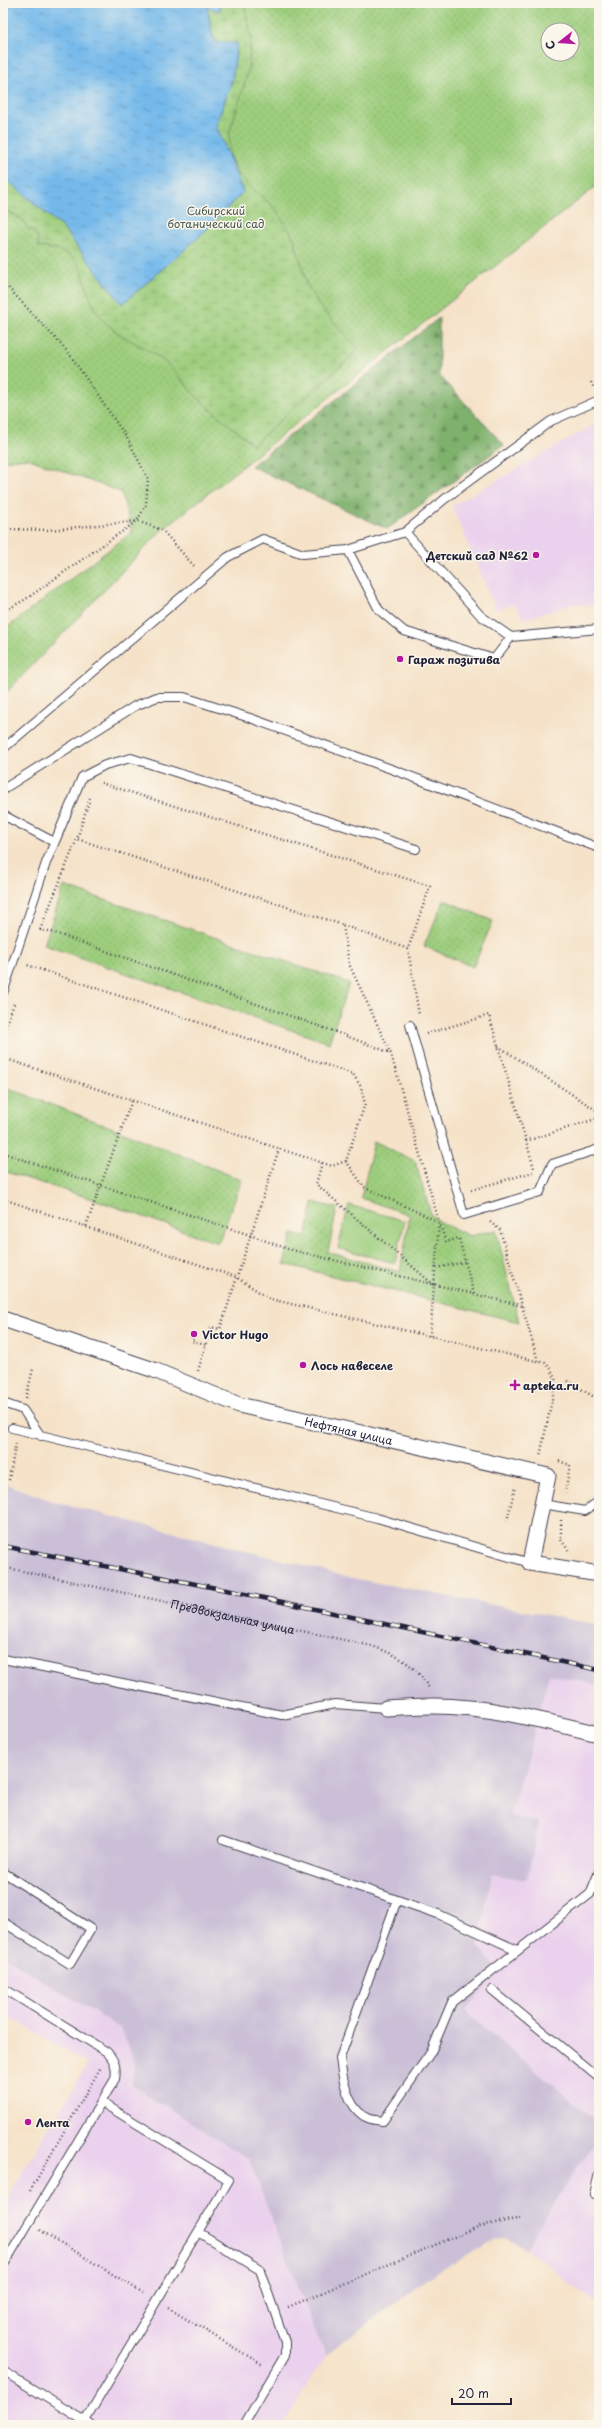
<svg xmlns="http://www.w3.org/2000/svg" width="602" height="2428" viewBox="0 0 602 2428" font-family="'Playpen Sans',sans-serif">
<defs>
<pattern id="grass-dots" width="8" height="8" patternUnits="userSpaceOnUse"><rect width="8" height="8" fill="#9dce7d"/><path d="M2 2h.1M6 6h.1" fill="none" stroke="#87b16d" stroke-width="1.8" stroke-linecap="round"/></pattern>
<pattern id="forest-firs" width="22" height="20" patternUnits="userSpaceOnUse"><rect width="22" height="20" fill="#7eb16c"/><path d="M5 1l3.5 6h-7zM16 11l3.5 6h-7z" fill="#67905a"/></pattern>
<pattern id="wetland-marsh" width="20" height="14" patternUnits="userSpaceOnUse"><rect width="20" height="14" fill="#9dce7d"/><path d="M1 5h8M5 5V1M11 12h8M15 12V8" fill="none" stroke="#87b16d"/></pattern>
<pattern id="water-ripples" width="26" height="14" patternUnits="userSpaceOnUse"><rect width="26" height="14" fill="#74b9eb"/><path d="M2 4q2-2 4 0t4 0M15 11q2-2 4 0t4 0" fill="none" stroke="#5f96c0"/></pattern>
</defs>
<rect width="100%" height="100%" fill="#fbf7ec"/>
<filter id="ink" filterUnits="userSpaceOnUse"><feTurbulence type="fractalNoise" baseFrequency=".025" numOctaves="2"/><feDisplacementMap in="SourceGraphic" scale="8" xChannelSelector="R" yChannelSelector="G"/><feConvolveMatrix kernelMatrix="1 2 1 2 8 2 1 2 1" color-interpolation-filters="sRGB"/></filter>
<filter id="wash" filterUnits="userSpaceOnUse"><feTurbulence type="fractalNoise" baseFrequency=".012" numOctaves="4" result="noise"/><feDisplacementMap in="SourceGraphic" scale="16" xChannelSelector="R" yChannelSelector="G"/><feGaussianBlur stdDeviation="0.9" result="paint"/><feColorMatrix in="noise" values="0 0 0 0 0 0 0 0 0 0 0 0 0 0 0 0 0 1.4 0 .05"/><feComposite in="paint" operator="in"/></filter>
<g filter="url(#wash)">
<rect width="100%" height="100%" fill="#f5e2c8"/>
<!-- built -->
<path fill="#ead1ed" d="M599,422V605L574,604L524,619L514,604L496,610L452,506Z
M549,1674L599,1684V2123L464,2011L499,1971L477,1946L492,1874L527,1879L530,1861L509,1816L530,1748Z
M3,1956L120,2028L135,2062L132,2085L249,2159L325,2356L283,2425H3V2205L88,2064L3,2013Z
M599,2135V2305L525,2248Z"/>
<!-- industrial -->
<path fill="#cabfd7" d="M3,1483L52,1501L352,1578L599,1625V1685L549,1674L530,1748L509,1816L539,1822L527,1880L492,1874L478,1946L499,1971L464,2011L599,2123V2135L525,2248L505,2238L491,2242L436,2273L413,2289L325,2356L249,2159L132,2085L135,2062L120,2028L3,1956Z"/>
<!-- grass -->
<path fill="url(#grass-dots)" stroke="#60785c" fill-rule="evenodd" d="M3,3H599V184L162,530L3,696V628L8,627L132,532L121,492L27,458L3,461ZM548,30H572V54H548Z
M64,886L349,983L329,1043L44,945Z
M444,900L493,921L473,967L424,946Z
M5,1087L121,1131L242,1180L218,1243L96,1200L3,1171V1095Z
M374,1141L415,1161L431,1214L439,1222L470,1236L496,1230L519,1322L284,1264L292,1234L306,1237L313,1202L337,1208L328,1252L400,1272L410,1215L361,1198Z"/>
<!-- forest -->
<path fill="url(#forest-firs)" stroke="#506a54" d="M439,318V375L504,445L387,529L251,466Z"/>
<!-- wetland -->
<path fill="url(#wetland-marsh)" stroke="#60785c" d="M220,3H244L251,36L248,72L229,134L230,157L240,177L275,208L294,238L307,285L320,307L359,349L253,445C233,427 210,410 191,391C184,383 178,373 169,365C146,345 114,338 97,312C76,277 93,251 38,247V239L34,231L28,229L22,219L3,209V180L6,179L62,227L122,304L198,238L243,192L216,125L232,81L237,43L214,42L207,6L220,10Z"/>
<!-- garden -->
<path fill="#9dce7d" stroke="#60785c" d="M349,1205L405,1221L395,1263L338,1248Z"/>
<!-- water -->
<path fill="url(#water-ripples)" stroke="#4b6e93" d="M3,3H220V11L207,7L214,42L237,43L232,81L216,125L243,192L198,238L122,304L62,227L6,179L3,180Z"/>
</g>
<g filter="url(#ink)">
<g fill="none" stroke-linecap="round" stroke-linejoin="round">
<!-- service casing -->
<g stroke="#423f50" stroke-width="10">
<path id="service" d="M405,532L481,616L511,637L599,629
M348,550L405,532L446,498L551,421L599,400
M3,749L228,557L263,539L303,554L348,550L379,610L404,631L494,659L511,637
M3,791L5,788L135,706L157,697H184L250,718L394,770L599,848
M3,815L54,842
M3,993L46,863L82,777L105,765L131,758L416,849
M410,1025L464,1215L540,1192L552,1164L599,1149
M3,1403L23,1410L41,1436
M12,1428L377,1518L530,1563
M542,1504L585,1511L599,1501
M3,1659L282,1715L335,1704L386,1708
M223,1840L438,1914L517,1950
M3,1872L91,1929L70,1964L3,1922
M397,1900L340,2058C342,2077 347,2110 368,2118C372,2120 378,2120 383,2121L431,2052L452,2002L590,1894L599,1872
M3,1988L107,2052C115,2061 117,2068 115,2079L3,2266
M492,1990L599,2078
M594,2195L599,2173
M198,2232L260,2270L285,2342V2355L244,2425
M3,2371L91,2425
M85,2421L229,2180L101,2102"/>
</g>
<!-- minor casing -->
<g stroke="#423f50" stroke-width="17">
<g id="minor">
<path id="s2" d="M3,1319L154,1370L239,1405L548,1476L530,1563L599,1574"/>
<path d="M386,1708C402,1707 418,1706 434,1706C490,1706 545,1721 599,1734"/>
</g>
</g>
<!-- path -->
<g stroke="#423f50" stroke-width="2.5" stroke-dasharray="1 3" stroke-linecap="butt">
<path d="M3,282L68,352L127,438L148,479L146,505L137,521L26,599L3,612"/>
<path d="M591,382L594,388"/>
<path d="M3,529L49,530L137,521L162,530L195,567"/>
<path d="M101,783L430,886L408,949L343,925"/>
<path d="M90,798L77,839L343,925L349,964L391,1054L439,1222L446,1242L459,1238L474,1295"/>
<path d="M40,930L49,931L333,1031L391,1053"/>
<path d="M40,930L77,839"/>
<path d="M408,949L419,1015"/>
<path d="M426,1034L489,1015L534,1168"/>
<path d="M3,1035L14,1003"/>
<path d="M498,1046L599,1112"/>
<path d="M3,1058L332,1166L346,1161L365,1104L361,1087L353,1074L27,965"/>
<path d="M526,1141L599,1118"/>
<path d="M3,1153L250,1235L288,1249L523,1306"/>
<path d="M346,1161L364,1187L439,1222L430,1336"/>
<path d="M322,1163L316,1184L434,1285"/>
<path d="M471,1190L533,1172"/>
<path d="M3,1199L236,1277L270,1299L545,1363L551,1369L556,1381L540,1456"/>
<path d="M490,1222L500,1230L538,1361"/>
<path d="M86,1226L132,1100"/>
<path d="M436,1268L465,1262"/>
<path d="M194,1334L192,1341L205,1345"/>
<path d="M198,1371L211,1327L220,1329L279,1149"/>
<path d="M568,1381L599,1400"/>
<path d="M26,1398L33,1369"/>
<path d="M559,1461L570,1465L565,1493"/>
<path d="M9,1480L16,1442"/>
<path d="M561,1520V1540L570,1552"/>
<path d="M507,1521L515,1487"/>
<path id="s1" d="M3,1567L372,1646C397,1655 415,1664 429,1688"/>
<path d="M30,2191L101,2067"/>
<path d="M40,2230L145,2294"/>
<path d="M288,2307L480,2226L521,2218"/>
<path d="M168,2308L263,2365"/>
</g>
<!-- service -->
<use href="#service" stroke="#fff" stroke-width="8"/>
<!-- minor -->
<use href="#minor" stroke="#fff" stroke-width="15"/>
<!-- rail casing -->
<g stroke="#22223b" stroke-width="4.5">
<path id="rail" d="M3,1546L231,1591L599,1670"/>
</g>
<!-- rail -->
<use href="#rail" stroke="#fbf7ec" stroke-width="3" stroke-dasharray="9" stroke-linecap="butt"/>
</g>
</g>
<!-- markers -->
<g fill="#b5179e" stroke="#fbf7ec" stroke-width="1.5">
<circle cx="536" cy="555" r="4"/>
<circle cx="400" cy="659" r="4"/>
<circle cx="194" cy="1334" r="4"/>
<circle cx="303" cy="1365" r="4"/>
<path d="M513 1379h4v4h4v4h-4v4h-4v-4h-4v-4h4z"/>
<circle cx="28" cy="2122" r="4"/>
</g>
<g text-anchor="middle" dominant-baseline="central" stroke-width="3" stroke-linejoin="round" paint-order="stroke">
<!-- park labels -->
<g font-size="11" fill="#47564f" stroke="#fbf7ec">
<text x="216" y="210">Сибирский<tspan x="216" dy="13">ботанический сад</tspan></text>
</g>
<!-- poi labels -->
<g font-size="11" font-weight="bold" fill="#22223b" stroke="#fbf7ec" text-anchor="start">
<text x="528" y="555" text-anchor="end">Детский сад №62</text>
<text x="408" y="659">Гараж позитива</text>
<text x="202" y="1334">Victor Hugo</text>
<text x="311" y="1365">Лось навеселе</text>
<text x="523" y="1385">apteka.ru</text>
<text x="36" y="2122">Лента</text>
</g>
<!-- street labels -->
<g font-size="11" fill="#22223b" stroke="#fbf7ec">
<text stroke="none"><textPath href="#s2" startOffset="364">Нефтяная улица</textPath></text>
<text stroke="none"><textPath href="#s1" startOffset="235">Предвокзальная улица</textPath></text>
</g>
</g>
<!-- margin -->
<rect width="602" height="2428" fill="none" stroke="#fbf7ec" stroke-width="16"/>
<!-- north arrow -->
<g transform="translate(560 42) rotate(253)"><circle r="19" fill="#fbf7ec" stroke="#a4a2a5"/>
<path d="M0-3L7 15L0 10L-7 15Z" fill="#b5179e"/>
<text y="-6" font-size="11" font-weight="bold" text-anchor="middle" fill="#22223b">С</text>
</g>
<!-- scale -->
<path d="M452 2398v6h59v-6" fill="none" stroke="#22223b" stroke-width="2"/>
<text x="458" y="2398" font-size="12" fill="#22223b" stroke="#fbf7ec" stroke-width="3" paint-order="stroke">20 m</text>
</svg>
